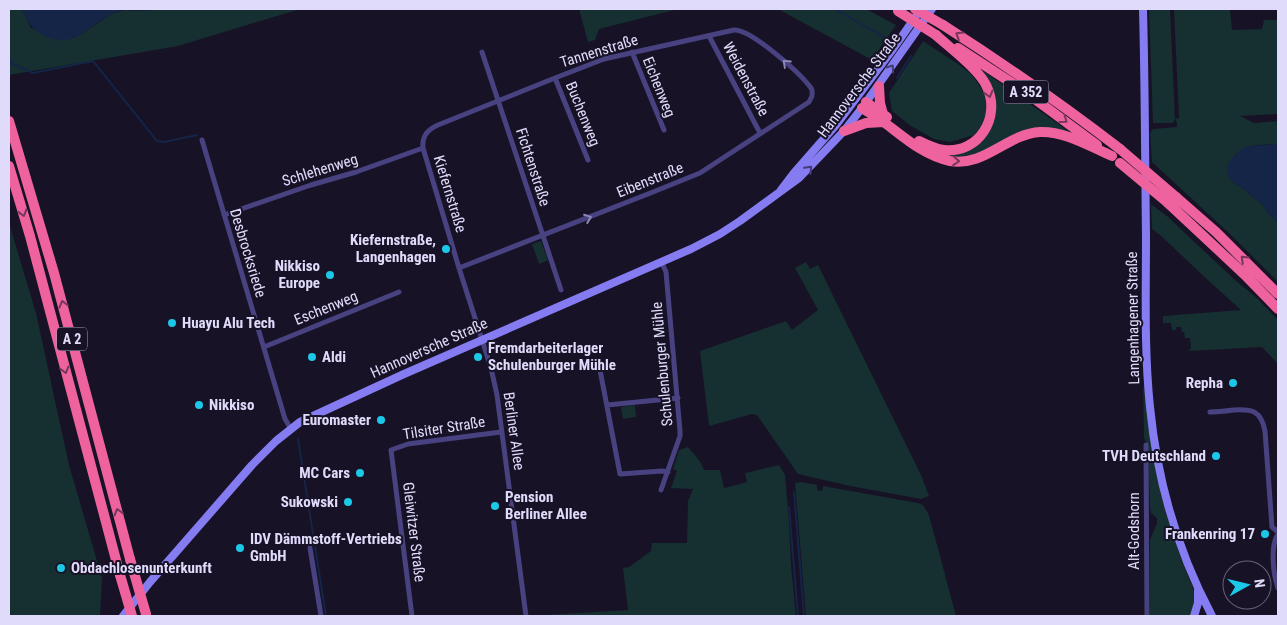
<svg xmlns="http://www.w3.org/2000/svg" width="1287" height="625" viewBox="0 0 1287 625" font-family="'Roboto Condensed',sans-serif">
<rect width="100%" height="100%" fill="#171226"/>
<!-- green -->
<path fill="#162f30" d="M9,9H22L31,28L73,38L89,29L111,14L124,10L142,11L158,9H300L178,46L9,75Z
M579,9H678L599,29L595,40L588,42Z
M778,9H866L896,25L872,60Z
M1149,9H1170L1175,119L1179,118L1174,10L1192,9H1230L1232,30L1262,29L1264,20H1278V114L1240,116L1254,123L1278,121V144C1261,145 1247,143 1234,156L1232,181L1245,190L1263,205L1268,213L1278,223V282L1231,235L1152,162L1150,133L1153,129L1177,127V123L1175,119L1173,123H1153Z
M923,41L958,64L971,74L981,88L987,99V111L982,125L974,135L950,142L934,139L911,126L892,111L889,93Z
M979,68L1071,133L1047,129L983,154L961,160L933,153L918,143L952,152L992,125Z
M1151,204L1168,217L1235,280L1258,299L1278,320V364L1262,347L1189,351L1191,348L1190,338H1185L1184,332H1182L1181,327H1176V330H1172L1171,323H1163V316L1241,310L1211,283L1160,235L1152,229Z
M9,223L36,313L69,465L102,578L100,616H9Z
M541,241L548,260L539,264L532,244Z
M806,262L810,269L818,265L921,475L929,496L921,499L850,486L798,474L757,415L752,414L709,426L700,351L786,321L792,330L818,310L795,268Z
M1143,383L1155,464L1165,510L1180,556L1193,588L1195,596L1194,608L1191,616H1150V540L1157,523V518L1151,513L1150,508L1148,448L1144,437Z
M635,405L636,417L623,419L621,407Z
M688,447C694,454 701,461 704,470H720L724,488L747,482L745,473L779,465L785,475L789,523L791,565L796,616H529L628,610L623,568L629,567L651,551L652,543H687L688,501L693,489L671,488L677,471L673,469L679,450Z
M801,482L817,485V490L822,491L823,486L918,503L923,505L929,515L956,616H806L795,483Z"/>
<!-- water -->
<path fill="#142548" d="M22,9H158C151,11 143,11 135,10C131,10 127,9 123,10C98,14 79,49 50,38C31,30 31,27 22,9Z
M1278,144V223L1268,213L1263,205L1245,190L1232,181L1229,177L1227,170L1229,162L1240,150L1248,146Z"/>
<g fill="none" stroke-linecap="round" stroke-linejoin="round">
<!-- stream -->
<path stroke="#142548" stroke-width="2" d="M835,9L886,38
M9,57L11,63L33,73L93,61L157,141L164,142L197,135
M897,78L911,56
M298,439L326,616
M794,492L804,616
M789,507L798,616"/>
<!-- street -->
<path stroke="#484280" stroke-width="5" d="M709,36L760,133
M482,52L561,290
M632,52L664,130
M555,78L588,160
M202,140L285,419L291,429
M224,215L311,185L356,172L423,148
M459,268L653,192L700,173L809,102L812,96C812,92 813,91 811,88C801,74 751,29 734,30L604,59L555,78L438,125C427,130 422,136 423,148L459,268L491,368L497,395L526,616
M264,347L399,292
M600,370L620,474L662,471L668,472
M607,405L678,398
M1210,412C1218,412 1226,411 1234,410C1253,409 1261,411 1265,431L1272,527L1278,532
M1146,445L1147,616
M661,490L680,436V431L666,272L662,263
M1278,534C1270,546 1273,574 1278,588
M310,548L321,616
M412,616L391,450L408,444L501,432"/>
<!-- secondary -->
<path stroke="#867cf1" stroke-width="8" d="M1143,9C1145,85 1145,160 1146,236C1146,293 1144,350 1150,407C1157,479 1178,552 1212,616
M781,190L794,173L836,125L893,49L921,9
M123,616L150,582L252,465L276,441L300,422L404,374L691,249L720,234L740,221L799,178L844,131L862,108L932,9
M1194,616L1198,603V590"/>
<!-- highway -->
<path stroke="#ee639e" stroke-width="10" d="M943,25C1004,64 1063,105 1120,149
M958,48L1024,91L1097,145
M879,86L880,103L883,114
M866,102L887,117
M862,108C870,113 877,118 885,123C905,138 925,156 950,161C985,167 1007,134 1040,132C1065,131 1089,146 1112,156
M9,121L54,273L130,559
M844,131L866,123L884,122
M919,141C927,145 935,149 944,150C979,154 1001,117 987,87C980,70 950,48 936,35
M9,166L30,236L120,575
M1176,197L1216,232L1278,294
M1168,203L1245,275L1278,309"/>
<!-- highway-bridge -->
<path stroke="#ee639e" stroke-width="10" d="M915,9L943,25
M898,11L936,35
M1120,149L1176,197
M1120,163L1168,203
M130,559L146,614
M120,575L132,616"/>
</g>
<!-- one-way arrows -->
<defs><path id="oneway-chevron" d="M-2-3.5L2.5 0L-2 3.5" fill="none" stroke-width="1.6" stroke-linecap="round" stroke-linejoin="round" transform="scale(1.25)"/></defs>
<g stroke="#78365c">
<use href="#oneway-chevron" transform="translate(959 35) rotate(-148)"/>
<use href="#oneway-chevron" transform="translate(989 94) rotate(75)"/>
<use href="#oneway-chevron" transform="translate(1064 120) rotate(36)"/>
<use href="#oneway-chevron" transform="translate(956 161) rotate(4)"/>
<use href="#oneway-chevron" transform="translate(23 213) rotate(73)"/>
<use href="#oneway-chevron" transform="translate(1244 259) rotate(-136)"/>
<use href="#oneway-chevron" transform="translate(63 304) rotate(-105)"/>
<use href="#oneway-chevron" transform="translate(65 370) rotate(75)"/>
<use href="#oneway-chevron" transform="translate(118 512) rotate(-105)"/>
</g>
<g stroke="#8d87b7">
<use href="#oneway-chevron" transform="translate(786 63) rotate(-137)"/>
<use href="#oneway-chevron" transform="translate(588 218) rotate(-21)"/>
</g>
<g stroke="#433c77">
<use href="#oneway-chevron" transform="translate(891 68) rotate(-55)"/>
<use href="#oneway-chevron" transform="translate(809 169) rotate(-46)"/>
</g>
<!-- markers -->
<g fill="#1cc8e7" stroke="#171226" stroke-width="2">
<circle cx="446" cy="249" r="5"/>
<circle cx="330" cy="275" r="5"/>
<circle cx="172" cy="323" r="5"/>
<circle cx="312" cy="357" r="5"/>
<circle cx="478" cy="357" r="5"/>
<circle cx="1233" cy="383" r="5"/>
<circle cx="199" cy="405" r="5"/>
<circle cx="381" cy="420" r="5"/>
<circle cx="1216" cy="456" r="5"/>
<circle cx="360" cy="473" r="5"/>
<circle cx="348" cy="502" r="5"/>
<circle cx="495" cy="506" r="5"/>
<circle cx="1265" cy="534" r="5"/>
<circle cx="240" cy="548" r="5"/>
<circle cx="61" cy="568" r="5"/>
</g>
<g text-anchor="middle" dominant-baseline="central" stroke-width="4" stroke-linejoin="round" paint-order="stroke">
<!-- shield labels -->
<g fill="#171226" stroke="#a49fbb" stroke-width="1">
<rect x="1003.5" y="80.5" width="45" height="23" rx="4"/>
<rect x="57" y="327.5" width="30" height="23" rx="4"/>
</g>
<g font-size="14" font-weight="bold" fill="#e1dbfb">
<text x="1026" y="92">A 352</text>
<text x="72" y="339">A 2</text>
</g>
<!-- street labels -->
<g font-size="15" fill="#e1dbfb" stroke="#171226">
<text transform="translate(599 51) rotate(-17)">Tannenstraße</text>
<text transform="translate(746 79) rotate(62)">Weidenstraße</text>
<text transform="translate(859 85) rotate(-53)">Hannoversche Straße</text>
<text transform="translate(659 87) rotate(68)">Eichenweg</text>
<text transform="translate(583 114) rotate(68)">Buchenweg</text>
<text transform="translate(533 167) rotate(72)">Fichtenstraße</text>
<text transform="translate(320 170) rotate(-17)">Schlehenweg</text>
<text transform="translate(650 180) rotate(-22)">Eibenstraße</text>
<text transform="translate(450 194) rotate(73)">Kiefernstraße</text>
<text transform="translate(248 253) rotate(73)">Desbrocksriede</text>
<text transform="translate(326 308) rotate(-22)">Eschenweg</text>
<text transform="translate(1133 318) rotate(-91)">Langenhagener Straße</text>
<text transform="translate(429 348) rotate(-24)">Hannoversche Straße</text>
<text transform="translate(662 364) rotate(-95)">Schulenburger Mühle</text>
<text transform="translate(444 428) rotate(-9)">Tilsiter Straße</text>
<text transform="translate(514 431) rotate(82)">Berliner Allee</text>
<text transform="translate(1134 531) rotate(-90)">Alt-Godshorn</text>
<text transform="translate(414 532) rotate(83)">Gleiwitzer Straße</text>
</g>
<!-- poi labels -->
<g font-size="15" font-weight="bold" fill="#e1dbfb" stroke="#171226" text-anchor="end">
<text x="436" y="240">Kiefernstraße,<tspan x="436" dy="17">Langenhagen</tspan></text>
<text x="320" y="266">Nikkiso<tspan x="320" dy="17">Europe</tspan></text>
<text x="182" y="323" text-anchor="start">Huayu Alu Tech</text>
<text x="488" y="348" text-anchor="start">Fremdarbeiterlager<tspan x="488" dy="17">Schulenburger Mühle</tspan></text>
<text x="322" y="357" text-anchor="start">Aldi</text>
<text x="1223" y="383">Repha</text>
<text x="209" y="405" text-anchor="start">Nikkiso</text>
<text x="371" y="420">Euromaster</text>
<text x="1206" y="456">TVH Deutschland</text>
<text x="350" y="473">MC Cars</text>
<text x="505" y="497" text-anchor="start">Pension<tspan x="505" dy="17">Berliner Allee</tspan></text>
<text x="338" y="502">Sukowski</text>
<text x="1255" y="534">Frankenring 17</text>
<text x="250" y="539" text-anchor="start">IDV Dämmstoff-Vertriebs<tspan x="250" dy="17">GmbH</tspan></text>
<text x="71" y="568" text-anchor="start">Obdachlosenunterkunft</text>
</g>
</g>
<!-- border -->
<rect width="1287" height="625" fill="none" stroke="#e1dbfb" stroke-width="20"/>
<!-- north arrow -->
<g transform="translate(1247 585) rotate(82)"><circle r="24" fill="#171226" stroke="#68627b"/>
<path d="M0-4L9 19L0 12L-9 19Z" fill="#1cc8e7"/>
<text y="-8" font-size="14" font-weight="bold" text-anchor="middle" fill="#e1dbfb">N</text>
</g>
</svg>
